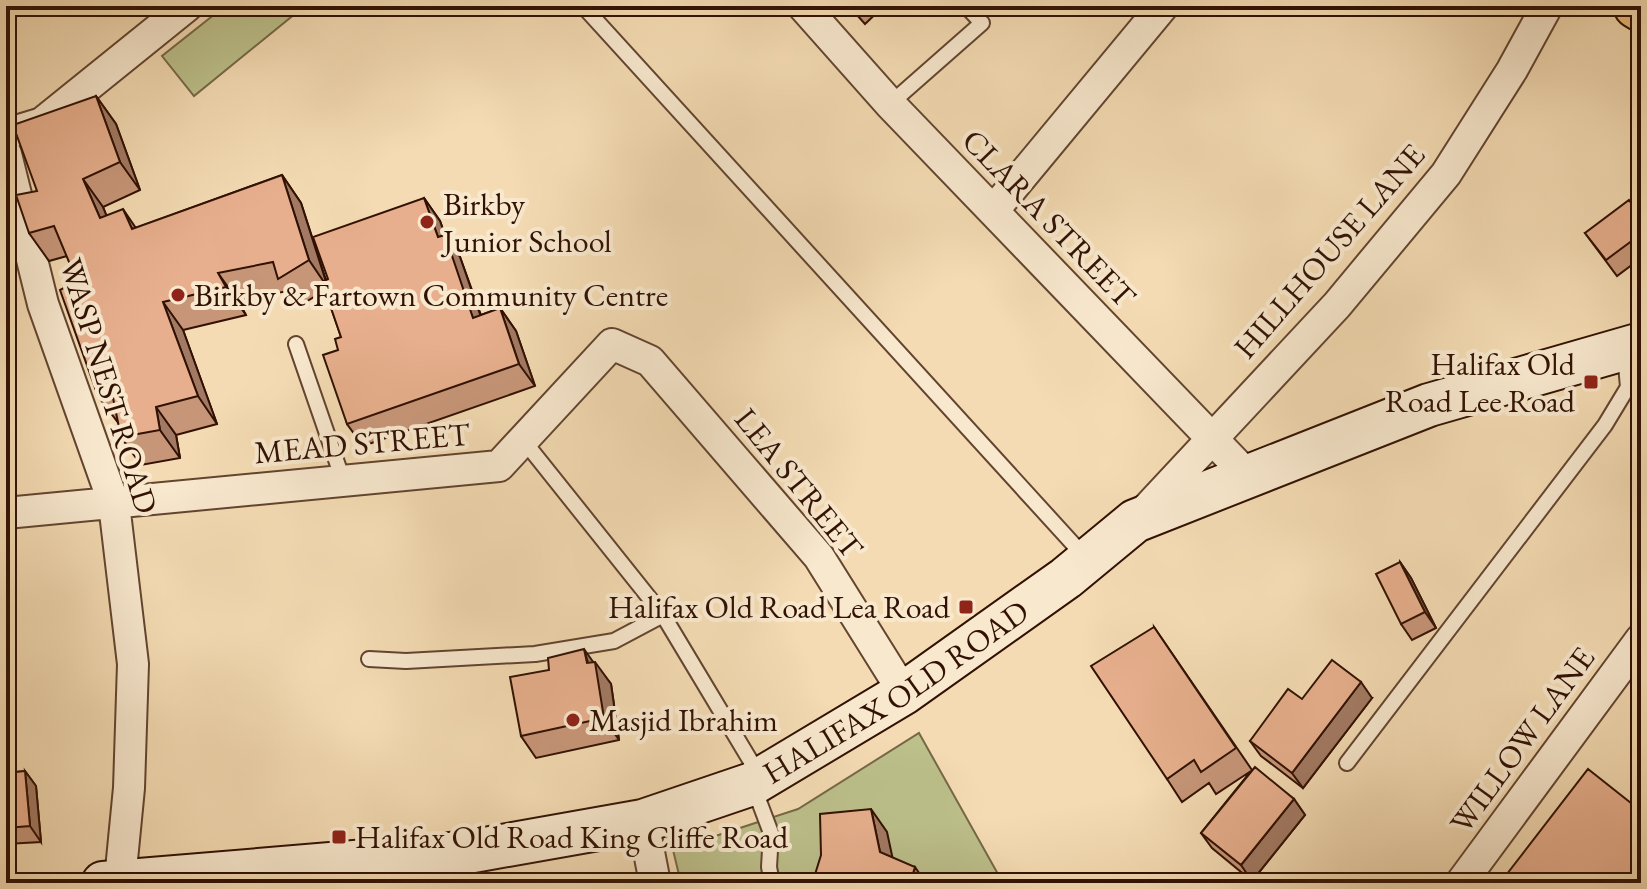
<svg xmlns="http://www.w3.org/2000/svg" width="1647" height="889" viewBox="0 0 1647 889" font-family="'EB Garamond',serif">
<rect width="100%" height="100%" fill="#f4dbb3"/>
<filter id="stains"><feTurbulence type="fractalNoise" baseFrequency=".0025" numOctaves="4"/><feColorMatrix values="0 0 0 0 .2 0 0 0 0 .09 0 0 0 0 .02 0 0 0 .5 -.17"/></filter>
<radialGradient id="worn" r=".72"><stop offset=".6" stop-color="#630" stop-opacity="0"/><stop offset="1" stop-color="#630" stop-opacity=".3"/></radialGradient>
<!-- green -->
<path fill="#bcc08b" stroke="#766847" stroke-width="2" d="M225,6H290L296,13L194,96L162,56Z
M919,733L1003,883H681L673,850L798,809Z"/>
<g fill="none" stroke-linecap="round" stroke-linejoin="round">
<!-- lane casing -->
<g stroke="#62442f" stroke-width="18">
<path id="lane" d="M583,6L1085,557
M890,104L982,23L966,6
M296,344L343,480
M524,441L663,615L759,775
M369,659L406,661L535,654L614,641L663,615
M1347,763L1605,425L1628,387L1625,354
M754,788L771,833L769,867L772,883"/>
</g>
<!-- street casing -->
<g stroke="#62442f" stroke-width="34">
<path id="street" d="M803,6L890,104L1248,476
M6,134L42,123L187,6
M6,154L43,304L114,504L133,664L129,788L120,880
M993,211L1163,6
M6,513L499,466L612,344L650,361L819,557L904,693
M1142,514L1337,305L1446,174L1512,70L1547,6
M643,821L655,883
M1461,883L1641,639"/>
</g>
<!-- secondary casing -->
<g stroke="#311103" stroke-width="46">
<g id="secondary">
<path id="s1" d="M103,883L462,853L643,821L752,784L904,693L1066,578L1135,521L1429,405L1641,344"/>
</g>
</g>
<!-- primary casing -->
<g stroke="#311103" stroke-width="48">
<path id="primary" d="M1636,6L1641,9"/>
</g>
<!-- lane -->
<use href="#lane" stroke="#f8e8ce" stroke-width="14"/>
<!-- street -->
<use href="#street" stroke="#f8e8ce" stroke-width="30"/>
<!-- secondary -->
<use href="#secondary" stroke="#f8e8ce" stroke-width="42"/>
<!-- primary -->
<use href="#primary" stroke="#eabe7a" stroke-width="44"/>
</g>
<!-- wall -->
<path fill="#c79679" stroke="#311103" stroke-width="2" d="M849,6H884L865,24Z
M96,96L116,124L140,190L103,207L106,215L136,228L282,175L301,203L326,280L424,198L440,221L445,235L460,257L481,315L500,308L516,331L535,386L363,446L347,424L338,350L341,337L325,290L298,307L287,291L238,301L246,315L183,330L217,424L176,435L180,458L141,465L121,437L119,424L98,396L77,281L67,256L49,261L29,233L37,191Z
M1641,217V258L1617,276L1585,233Z
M1400,562L1411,578L1436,628L1412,640L1401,624Z
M1154,627L1252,770L1294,799L1305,815L1252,881L1212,848L1201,833L1251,771L1216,794L1209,783L1182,802L1167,779Z
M593,662L611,684L619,740L536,758L521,736Z
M1372,698L1303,788L1261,756L1250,741L1302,699Z
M25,771L36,786L41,842L6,844V773Z"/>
<!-- shaded-wall -->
<path fill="#a27a63" stroke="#311103" stroke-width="2" d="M96,96L116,124L140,190L120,162Z
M282,175L301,203L328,288L309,260Z
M83,179L103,207L119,246L100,218Z
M424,198L440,221L445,235L460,257L489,340L473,318L438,237Z
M123,209L142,237L132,229Z
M218,273L238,301L246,315L226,287Z
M163,302L183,330L217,424L198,396Z
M500,308L516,331L535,386L519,364Z
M156,407L176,435L180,458L160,430Z
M1400,562L1411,578L1436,628L1425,612Z
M584,649L596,666L595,662L611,684L619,740L604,718Z
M1361,682L1372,698L1303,788L1292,773Z
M25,771L36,786L41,842L30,826Z
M1294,799L1305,815L1252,881L1241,865Z
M871,809L887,832L896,874L880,852Z
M1641,861V883H1625Z
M915,867L926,883H910Z"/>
<!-- building -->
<path fill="#e7af8d" stroke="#311103" stroke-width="2" d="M96,96L120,162L83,179L100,218L123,209L132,229L282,175L309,260L278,279L273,262L218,273L226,287L163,302L198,396L156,407L160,430L121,437L112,393L98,396L60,290L77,281L54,226L29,233L16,195L37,191L13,125Z
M424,198L438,237L445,235L473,318L500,308L519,364L347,424L323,355L338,350L335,339L341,337L322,282L328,279L313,237Z
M1629,200L1641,217V234L1606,260L1585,233Z
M1400,562L1425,612L1401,624L1376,574Z
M1154,627L1236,748L1201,772L1194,760L1167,779L1091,666Z
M584,649L587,663L595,662L604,718L521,736L510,677L549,670L548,658Z
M1332,660L1361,682L1292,773L1250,741L1288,689L1302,699Z
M1255,767L1294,799L1241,865L1201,833Z
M1588,769L1641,811V861L1625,883H1500Z
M25,771L30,826L6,828V773Z
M871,809L880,852L915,867L910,883H812L813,881L821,855L820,814Z"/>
<!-- markers -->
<g fill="#8f2418" stroke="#f8e8ce" stroke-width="3">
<circle cx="427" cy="222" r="8"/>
<circle cx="178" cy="295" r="8"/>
<rect x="1583" y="374" width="16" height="16" rx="4"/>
<rect x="958" y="599" width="16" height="16" rx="4"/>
<circle cx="573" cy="720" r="8"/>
<rect x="331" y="829" width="16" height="16" rx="4"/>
</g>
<g text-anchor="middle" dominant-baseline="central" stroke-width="8" stroke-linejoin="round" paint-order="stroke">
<!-- poi labels -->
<g font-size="32" fill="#311103" stroke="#f8e8ce" text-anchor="start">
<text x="443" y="204">Birkby<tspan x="443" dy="37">Junior School</tspan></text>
<text x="194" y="295">Birkby &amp; Fartown Community Centre</text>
<text x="1575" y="364" text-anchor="end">Halifax Old<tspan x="1575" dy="37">Road Lee Road</tspan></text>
<text x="950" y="607" text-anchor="end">Halifax Old Road Lea Road</text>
<text x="589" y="720">Masjid Ibrahim</text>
<text x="355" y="837">Halifax Old Road King Cliffe Road</text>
</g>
<!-- street labels -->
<g font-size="32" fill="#311103" stroke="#f8e8ce">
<text transform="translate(1049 218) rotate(46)">CLARA STREET</text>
<text transform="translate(1329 251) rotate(-49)">HILLHOUSE LANE</text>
<text transform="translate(109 386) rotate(73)">WASP NEST ROAD</text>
<text transform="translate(362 443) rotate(-5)">MEAD STREET</text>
<text transform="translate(799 483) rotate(51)">LEA STREET</text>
<text stroke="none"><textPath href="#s1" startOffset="830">HALIFAX OLD ROAD</textPath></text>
<text transform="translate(1522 740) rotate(-54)">WILLOW LANE</text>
</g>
</g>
<!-- margin -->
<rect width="1647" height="889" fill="none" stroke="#f4dbb3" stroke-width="32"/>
<rect x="8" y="8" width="1631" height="873" fill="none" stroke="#311103" stroke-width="4"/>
<rect x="16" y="16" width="1615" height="857" fill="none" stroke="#311103" stroke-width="2"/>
<rect width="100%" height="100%" filter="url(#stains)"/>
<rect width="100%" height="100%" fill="url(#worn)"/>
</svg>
